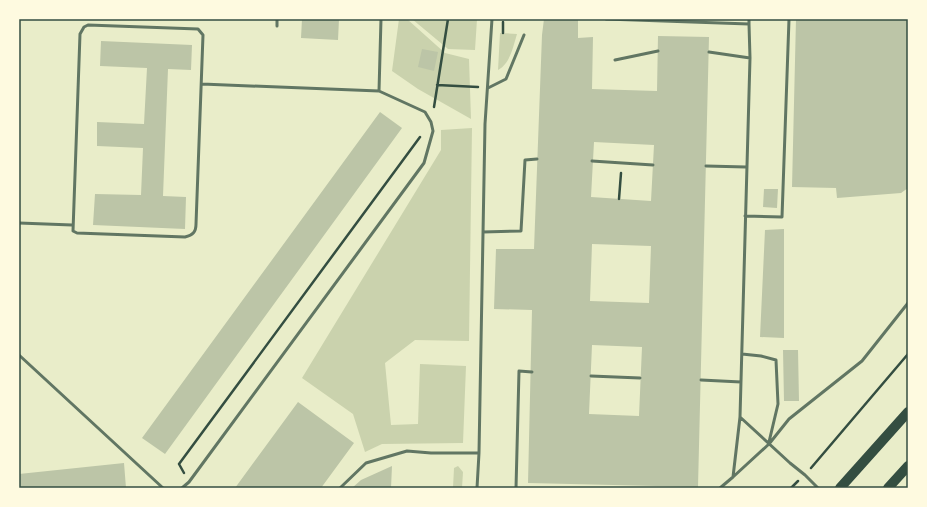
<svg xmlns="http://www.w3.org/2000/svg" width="927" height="507" viewBox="0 0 927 507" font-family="'PT Sans',sans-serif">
<rect width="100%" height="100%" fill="#e9edc9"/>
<!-- green -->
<path fill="#cad2ad" d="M399,19H407L445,53L469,59L471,119L418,89L392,71Z
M412,19H477L475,50L448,49Z
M500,33L517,34C513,47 510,64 498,70Z
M472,128L469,341L415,340L385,363L391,425L418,424L420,364L466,366L463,443L382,444L365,452L353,414L302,378L441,150V130Z
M458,466L463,472L462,488H453L454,468Z"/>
<!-- building -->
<path fill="#bcc5a7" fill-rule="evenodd" d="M302,19H339L338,40L301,38Z
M544,19H578V38L593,37L592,89L657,91L658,36L709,37L698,487L528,483L532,310L494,309L496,249H534L542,35ZM594,142L654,145L651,201L591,197ZM592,244L651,246L649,303L590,301ZM592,345L642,347L639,416L589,414Z
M796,19H908V188L901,193L837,198L836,188L792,187Z
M101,41L192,45L191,70L168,69L163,196L186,197L185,229L93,225L95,194L141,195L143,148L97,146V122L144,124L147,68L100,66Z
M422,49L438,52L434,71L418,67Z
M380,112L402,128L165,454L142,438Z
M764,189H778L777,208L763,207Z
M784,229V338L760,337L765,230Z
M783,350H798L799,401H784Z
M298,402L354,443L321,488H235Z
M124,463L126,488H19V474Z
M392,466L391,488H352L361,480Z"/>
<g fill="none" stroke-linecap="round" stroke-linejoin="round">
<!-- path -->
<path stroke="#344e41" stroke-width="2.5" d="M503,33V22
M437,85L478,87
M434,107L448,19
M619,199L621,173
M811,468L908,354
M184,473L179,464L420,137
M791,488L798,481"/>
<!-- service -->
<path stroke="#617663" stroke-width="3" d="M606,19L749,24V19
M749,24L750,58
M88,25L198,29L203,35L196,224C196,232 193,235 185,237L77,233L73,231L80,34L84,27Z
M277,26V19
M709,52L750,58L740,417L733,477L720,488
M615,60L658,51
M202,84L379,91
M488,88L506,79L524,35
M592,161L653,165
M706,166L746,167
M745,216L782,217L789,19
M19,223L72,225
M483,232L521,231L525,160L537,159
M742,354L761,356L776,360L778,404L769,442
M19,355L163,488
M591,376L640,378
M701,380L741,382
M740,417L790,463L805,475L818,488
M733,477L769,444L789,419L862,361L908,303
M182,488L189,482L424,163L433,131L431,122L425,112L379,91L381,19
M340,488L366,463L407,451L431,453H479
M477,488L479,453L485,124L492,19
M516,488L519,371L532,372"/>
<!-- primary -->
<path stroke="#344e41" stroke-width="10" d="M840,488L908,412
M888,488L908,466"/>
</g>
<!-- border -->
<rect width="927" height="507" fill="none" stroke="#fefae0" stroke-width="40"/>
<rect x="20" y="20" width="887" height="467" fill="none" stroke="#344e41" stroke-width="1.5"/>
</svg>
